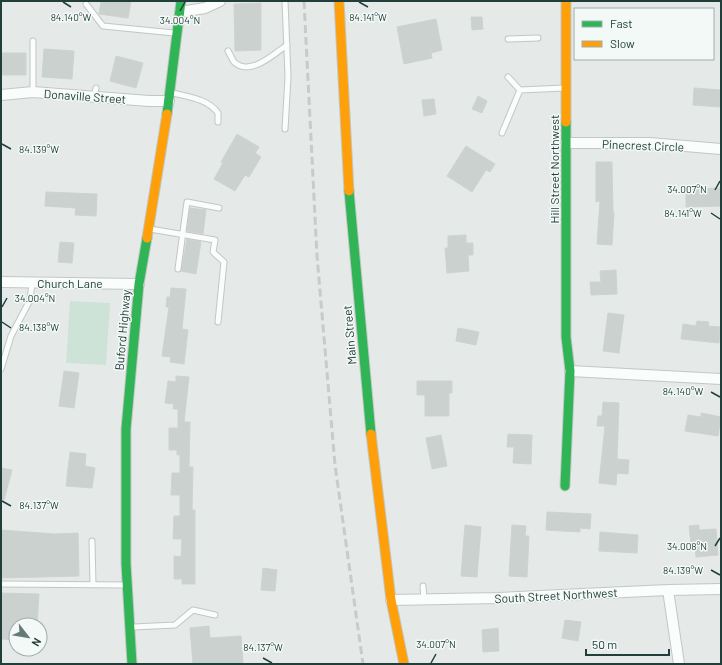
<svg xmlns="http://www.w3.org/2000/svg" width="722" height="665" viewBox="0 0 722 665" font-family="Barlow,sans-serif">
<rect width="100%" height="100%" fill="#e5eae8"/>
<!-- green -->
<path fill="#cee3d8" d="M70,301L110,303L106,365L66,363Z"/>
<!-- building -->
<path fill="#cbd1cf" stroke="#cdd3d1" d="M101,1H131L128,18L99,14Z
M261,3V50L235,51L234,4Z
M471,17H482L483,29L472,30Z
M436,19L442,50L431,53L432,58L404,64L397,27Z
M44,49L74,51L72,79L42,77Z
M1,53H26V75H1Z
M116,56L143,63L136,88L110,81Z
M694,88L721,90V107L693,105Z
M478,96L487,101L482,113L472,109Z
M434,99L436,114L424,116L422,100Z
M237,134L259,147L255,153L261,157L249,177L245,175L235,191L214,179L223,163L221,162Z
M466,146L495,164L490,172L486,170L472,192L447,176Z
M596,162H612L613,213H614L612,245L597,244L600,201L596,202Z
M721,188V206L686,207V189Z
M46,192L97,194L96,216L75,215L76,208L45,206Z
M190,208L206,210L203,234L187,231Z
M466,235V243H473V255H468L469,271L447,273L445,248H448V236Z
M187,239L201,242L196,274L181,271Z
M60,242L74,243L72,263L58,262Z
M616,270L617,294L591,295L590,282H601L600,271Z
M171,288L186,289L182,329L188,330L184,364L170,362L171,357L162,356L169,307H166L167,297H170Z
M608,313L624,315L619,353L603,351Z
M697,321L709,322L708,326L720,327L719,343L681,339L683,324L696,326Z
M458,328L479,332L476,345L456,341Z
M64,371L79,373L74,408L59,406Z
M176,376L189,377L184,422H190L189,467H193L192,510H195V584H182V579H174V556L181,557L182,539H173L174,516H180V495H171L172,473H180V455H177V450H169V428H178V409H173L174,404L165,403L168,381L176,382Z
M417,381H452V393H449V416H425V395H417Z
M603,402L619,403L617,459L629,460L628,474L617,473L616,485L599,483L605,426H597L598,416H602Z
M701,413L721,417L718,436L685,431L688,415L701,417Z
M508,434L532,435L531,464L513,463L514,447H507Z
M441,435L447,466L432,469L426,438Z
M70,452L86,454L85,466L95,468L92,488L66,486Z
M1,468L12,470L4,500L1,499Z
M547,512L591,514L590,529L580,528V532L546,530Z
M465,525L481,527L477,577L461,576Z
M512,525L526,526L525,536H529L527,577L509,576Z
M699,525V530L716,529L718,555L696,557L695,543H691L689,526Z
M1,530L55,534L78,533L79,576L1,578Z
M600,532L638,535L637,553L599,551Z
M263,568L277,570L275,591L261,590Z
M1,593L39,594L37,625H16V640L1,639Z
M565,620L581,622L578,641L562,638Z
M209,626L210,638L241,636L243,664H193L190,628Z
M498,628L499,651L483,652L482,630Z"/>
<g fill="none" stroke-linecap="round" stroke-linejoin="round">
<!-- lane casing -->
<g stroke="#c2c7c5" stroke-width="7">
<path id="lane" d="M86,4L103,26L174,33
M508,39L538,38
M33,41V92
M228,51C230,54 232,59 234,62C250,77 274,54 287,45
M508,77L520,90
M173,93C189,97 208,99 218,113V122
M94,97L96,88
M285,129L288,77L285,1
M502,133L520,90L564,88
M150,229L215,240L213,252L224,262L218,322
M178,269L187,202L219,208
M1,369L11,336L30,300L32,283
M92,541L93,585
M1,584L126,585
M423,586L424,599
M133,627L175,625L193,610L215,615"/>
</g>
<!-- street casing -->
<g stroke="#c2c7c5" stroke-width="12">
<path id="street" d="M180,12L205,8L220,1
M1,95L33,92L149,101H169
M566,143H649L721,149
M1,282L139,284
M570,371L721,379
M668,590L679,664
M391,600L498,598L668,590L721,589"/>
</g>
<!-- fast casing -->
<g stroke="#c0c7c5" stroke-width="11">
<path id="fast" d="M167,114L181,1
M349,191L371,434
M565,486L570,371L566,337V122
M132,664L126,564V429L139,284L147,238"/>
</g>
<!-- slow casing -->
<g stroke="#c0c7c5" stroke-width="11">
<path id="slow" d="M339,1L349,191
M566,1V122
M147,238L167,114
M371,434L391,600L404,664"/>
</g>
<!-- lane -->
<use href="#lane" stroke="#fbfcfc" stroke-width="5"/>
<!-- street -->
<use href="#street" stroke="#fbfcfc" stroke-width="10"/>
<!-- fast -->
<use href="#fast" stroke="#30b455" stroke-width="9"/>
<!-- slow -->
<use href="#slow" stroke="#ff9f0a" stroke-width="9"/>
<!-- rail -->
<path stroke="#c7cbca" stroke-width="3" stroke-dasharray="8 4" stroke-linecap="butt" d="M304,1L317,256L335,465L363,664"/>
</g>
<!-- ticks -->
<path fill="none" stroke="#223e3b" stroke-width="1.5" d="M63,2L71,7M359,2L368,7M180,11L185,2M2,144L11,149M715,190L720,181M711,213L720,219M2,307L7,298M2,322L11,328M711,392L720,397M2,501L11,506M715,546L720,538M711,570L720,575M263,658L272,663M431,663L436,654"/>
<g text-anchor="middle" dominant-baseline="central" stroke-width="3" stroke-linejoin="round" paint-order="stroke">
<!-- street labels -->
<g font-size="12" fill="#223e3b" stroke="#f3f9f7">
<text transform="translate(85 96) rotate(4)">Donaville Street</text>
<text transform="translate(643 145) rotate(2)">Pinecrest Circle</text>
<text transform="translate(554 169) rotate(-90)">Hill Street Northwest</text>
<text x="70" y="283">Church Lane</text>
<text transform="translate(122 330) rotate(-85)">Buford Highway</text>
<text transform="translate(349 335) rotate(-95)">Main Street</text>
<text transform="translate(556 595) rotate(-3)">South Street Northwest</text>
</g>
</g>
<g font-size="10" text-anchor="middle" fill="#223e3b" stroke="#f3f9f7" stroke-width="3" stroke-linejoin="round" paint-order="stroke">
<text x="71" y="21">84.140°W</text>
<text x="368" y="21">84.141°W</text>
<text x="180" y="24">34.004°N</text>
<text x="39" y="153">84.139°W</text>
<text x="687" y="193">34.007°N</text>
<text x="683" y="217">84.141°W</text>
<text x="35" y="302">34.004°N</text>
<text x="39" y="331">84.138°W</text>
<text x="683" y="395">84.140°W</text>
<text x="39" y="509">84.137°W</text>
<text x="687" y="550">34.008°N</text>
<text x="683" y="574">84.139°W</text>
<text x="436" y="648">34.007°N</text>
<text x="263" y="651">84.137°W</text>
</g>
<!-- border -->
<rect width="722" height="665" fill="none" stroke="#223e3b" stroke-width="4"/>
<!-- legend -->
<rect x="574" y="8" width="140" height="52" fill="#f3f9f7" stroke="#9faeac"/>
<rect x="582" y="21" width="20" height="6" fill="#30b455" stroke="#9faeac"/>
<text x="610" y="28" font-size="12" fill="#223e3b">Fast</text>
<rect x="582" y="41" width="20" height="6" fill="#ff9f0a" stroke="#9faeac"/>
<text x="610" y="48" font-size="12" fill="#223e3b">Slow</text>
<!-- north arrow -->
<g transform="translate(28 637) rotate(121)"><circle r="19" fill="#f3f9f7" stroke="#9faeac"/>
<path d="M0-3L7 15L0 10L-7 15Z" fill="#667a78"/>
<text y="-6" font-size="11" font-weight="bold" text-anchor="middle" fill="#223e3b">N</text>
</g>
<!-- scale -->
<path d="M586 649v6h83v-6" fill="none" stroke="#223e3b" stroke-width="2"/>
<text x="592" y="649" font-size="12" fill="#223e3b" stroke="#f3f9f7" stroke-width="3" paint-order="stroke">50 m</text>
</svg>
